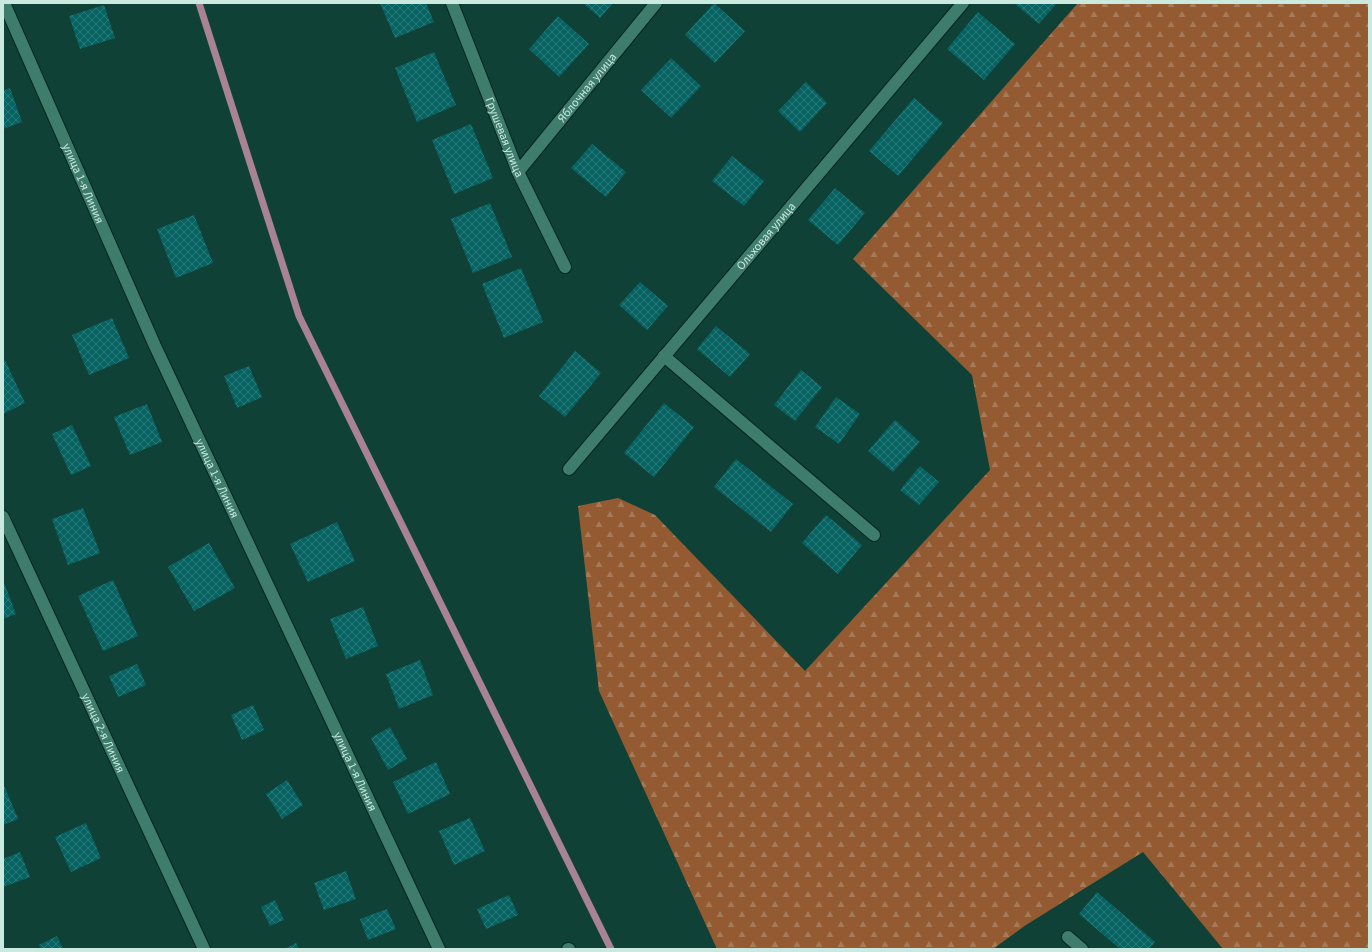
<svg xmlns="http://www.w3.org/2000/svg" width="1372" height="952" viewBox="0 0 1372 952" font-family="'Source Sans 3',sans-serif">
<defs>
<pattern id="forest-firs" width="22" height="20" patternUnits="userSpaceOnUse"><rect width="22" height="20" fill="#945b32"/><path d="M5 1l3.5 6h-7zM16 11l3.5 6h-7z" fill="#a67a59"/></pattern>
<pattern id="building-cross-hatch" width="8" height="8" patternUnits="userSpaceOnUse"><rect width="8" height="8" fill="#076262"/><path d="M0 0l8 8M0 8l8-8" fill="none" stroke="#2a7878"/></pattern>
</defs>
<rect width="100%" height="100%" fill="#104136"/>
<!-- forest -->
<path fill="url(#forest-firs)" d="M1078,3H1369V949H1223L1143,852L1026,925L993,949H717L599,691L578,506L618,498L655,515L805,671L990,470L972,375L853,259Z"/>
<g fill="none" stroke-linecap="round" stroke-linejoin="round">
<!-- stream -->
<path stroke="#a88393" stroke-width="7" d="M199,3L299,316L611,949"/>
</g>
<!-- building -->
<path fill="url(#building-cross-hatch)" d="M380,3H426L434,22L395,38Z
M583,3H613L600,18Z
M714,3L745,31L715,63L685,35Z
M1014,3H1057L1039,24Z
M104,5L115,38L80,49L69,16Z
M978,12L1015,44L984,80L947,49Z
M558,16L589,44L559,77L529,49Z
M434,52L456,105L417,122L395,68Z
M671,58L701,86L671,118L641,90Z
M806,82L827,103L800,132L778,111Z
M10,88L22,122L3,129V91Z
M914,98L943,123L898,176L869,151Z
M471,124L493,178L454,194L432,140Z
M592,144L626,172L606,197L571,168Z
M732,156L764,181L744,206L712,181Z
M835,188L865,213L838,245L808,220Z
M490,203L512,257L473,273L451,219Z
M194,215L213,263L176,278L157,229Z
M521,268L543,322L504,338L482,284Z
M640,282L668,306L647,330L619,305Z
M112,318L129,358L89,375L72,335Z
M716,326L750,354L730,377L697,349Z
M575,351L601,373L565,417L539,396Z
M5,360L25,403L3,414V361Z
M249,366L262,397L237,408L224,376Z
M801,370L822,387L795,421L774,405Z
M836,397L860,414L839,444L815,427Z
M664,403L694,427L654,477L624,453Z
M147,404L162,442L130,455L114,417Z
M895,420L920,442L893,472L868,451Z
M72,425L91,466L71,475L52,434Z
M736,459L793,504L771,532L714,487Z
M920,466L939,482L919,505L900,490Z
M83,508L100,553L68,565L52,519Z
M826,515L862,545L838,574L802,543Z
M337,522L355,561L308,582L290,544Z
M209,543L235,588L194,611L168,567Z
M3,580L16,614L3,619Z
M113,580L138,636L103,651L78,596Z
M363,607L378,646L346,659L330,619Z
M420,660L433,695L399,709L386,674Z
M137,664L146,685L118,697L109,676Z
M253,705L264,730L242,740L231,715Z
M390,727L407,759L388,770L371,738Z
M436,762L450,794L408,814L393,782Z
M287,780L303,805L282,819L266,794Z
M3,783L18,819L3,825Z
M470,818L485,851L454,865L439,831Z
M86,823L101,858L71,872L55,837Z
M20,852L30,877L3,887V859Z
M346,871L356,899L324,910L314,883Z
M1097,892L1155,942L1149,949H1120L1079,914Z
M509,895L518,915L486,929L477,909Z
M275,900L284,920L270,926L261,907Z
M387,909L396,929L368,940L360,919Z
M57,936L63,949H41L39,945Z
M296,943L299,949H284Z"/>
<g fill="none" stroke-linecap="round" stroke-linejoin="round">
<!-- service casing -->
<g stroke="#04261e" stroke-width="14">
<g id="service">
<path id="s1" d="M452,3L518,172L565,267"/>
<path d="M664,356L874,535"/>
<path id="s2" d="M569,469L963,3"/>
<path id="s3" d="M3,517L204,949"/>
<path d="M1068,937L1082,949"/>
<path d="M568,949H569"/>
</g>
</g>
<!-- minor casing -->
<g stroke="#04261e" stroke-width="14">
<g id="minor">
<path id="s4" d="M4,3L155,346L439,949"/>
<path id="s5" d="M518,172L656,3"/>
</g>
</g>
<!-- service -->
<use href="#service" stroke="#3e7c6c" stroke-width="12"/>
<!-- minor -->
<use href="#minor" stroke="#3e7c6c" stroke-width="12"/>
</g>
<g text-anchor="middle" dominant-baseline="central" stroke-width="3" stroke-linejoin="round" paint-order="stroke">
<!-- street labels -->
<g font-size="12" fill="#cae9df" stroke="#0b251f">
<text stroke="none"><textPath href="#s5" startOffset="109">Яблочная улица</textPath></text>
<text stroke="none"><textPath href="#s1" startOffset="144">Грушевая улица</textPath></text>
<text stroke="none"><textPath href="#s4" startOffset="197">улица 1-я Линия</textPath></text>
<text stroke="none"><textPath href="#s2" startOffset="305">Ольховая улица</textPath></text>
<text stroke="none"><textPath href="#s4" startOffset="521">улица 1-я Линия</textPath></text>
<text stroke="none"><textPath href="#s3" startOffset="238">улица 2-я Линия</textPath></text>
<text stroke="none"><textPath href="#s4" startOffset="845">улица 1-я Линия</textPath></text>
</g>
</g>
<!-- border -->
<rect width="1372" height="952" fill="none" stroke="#cae9df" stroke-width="8"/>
</svg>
